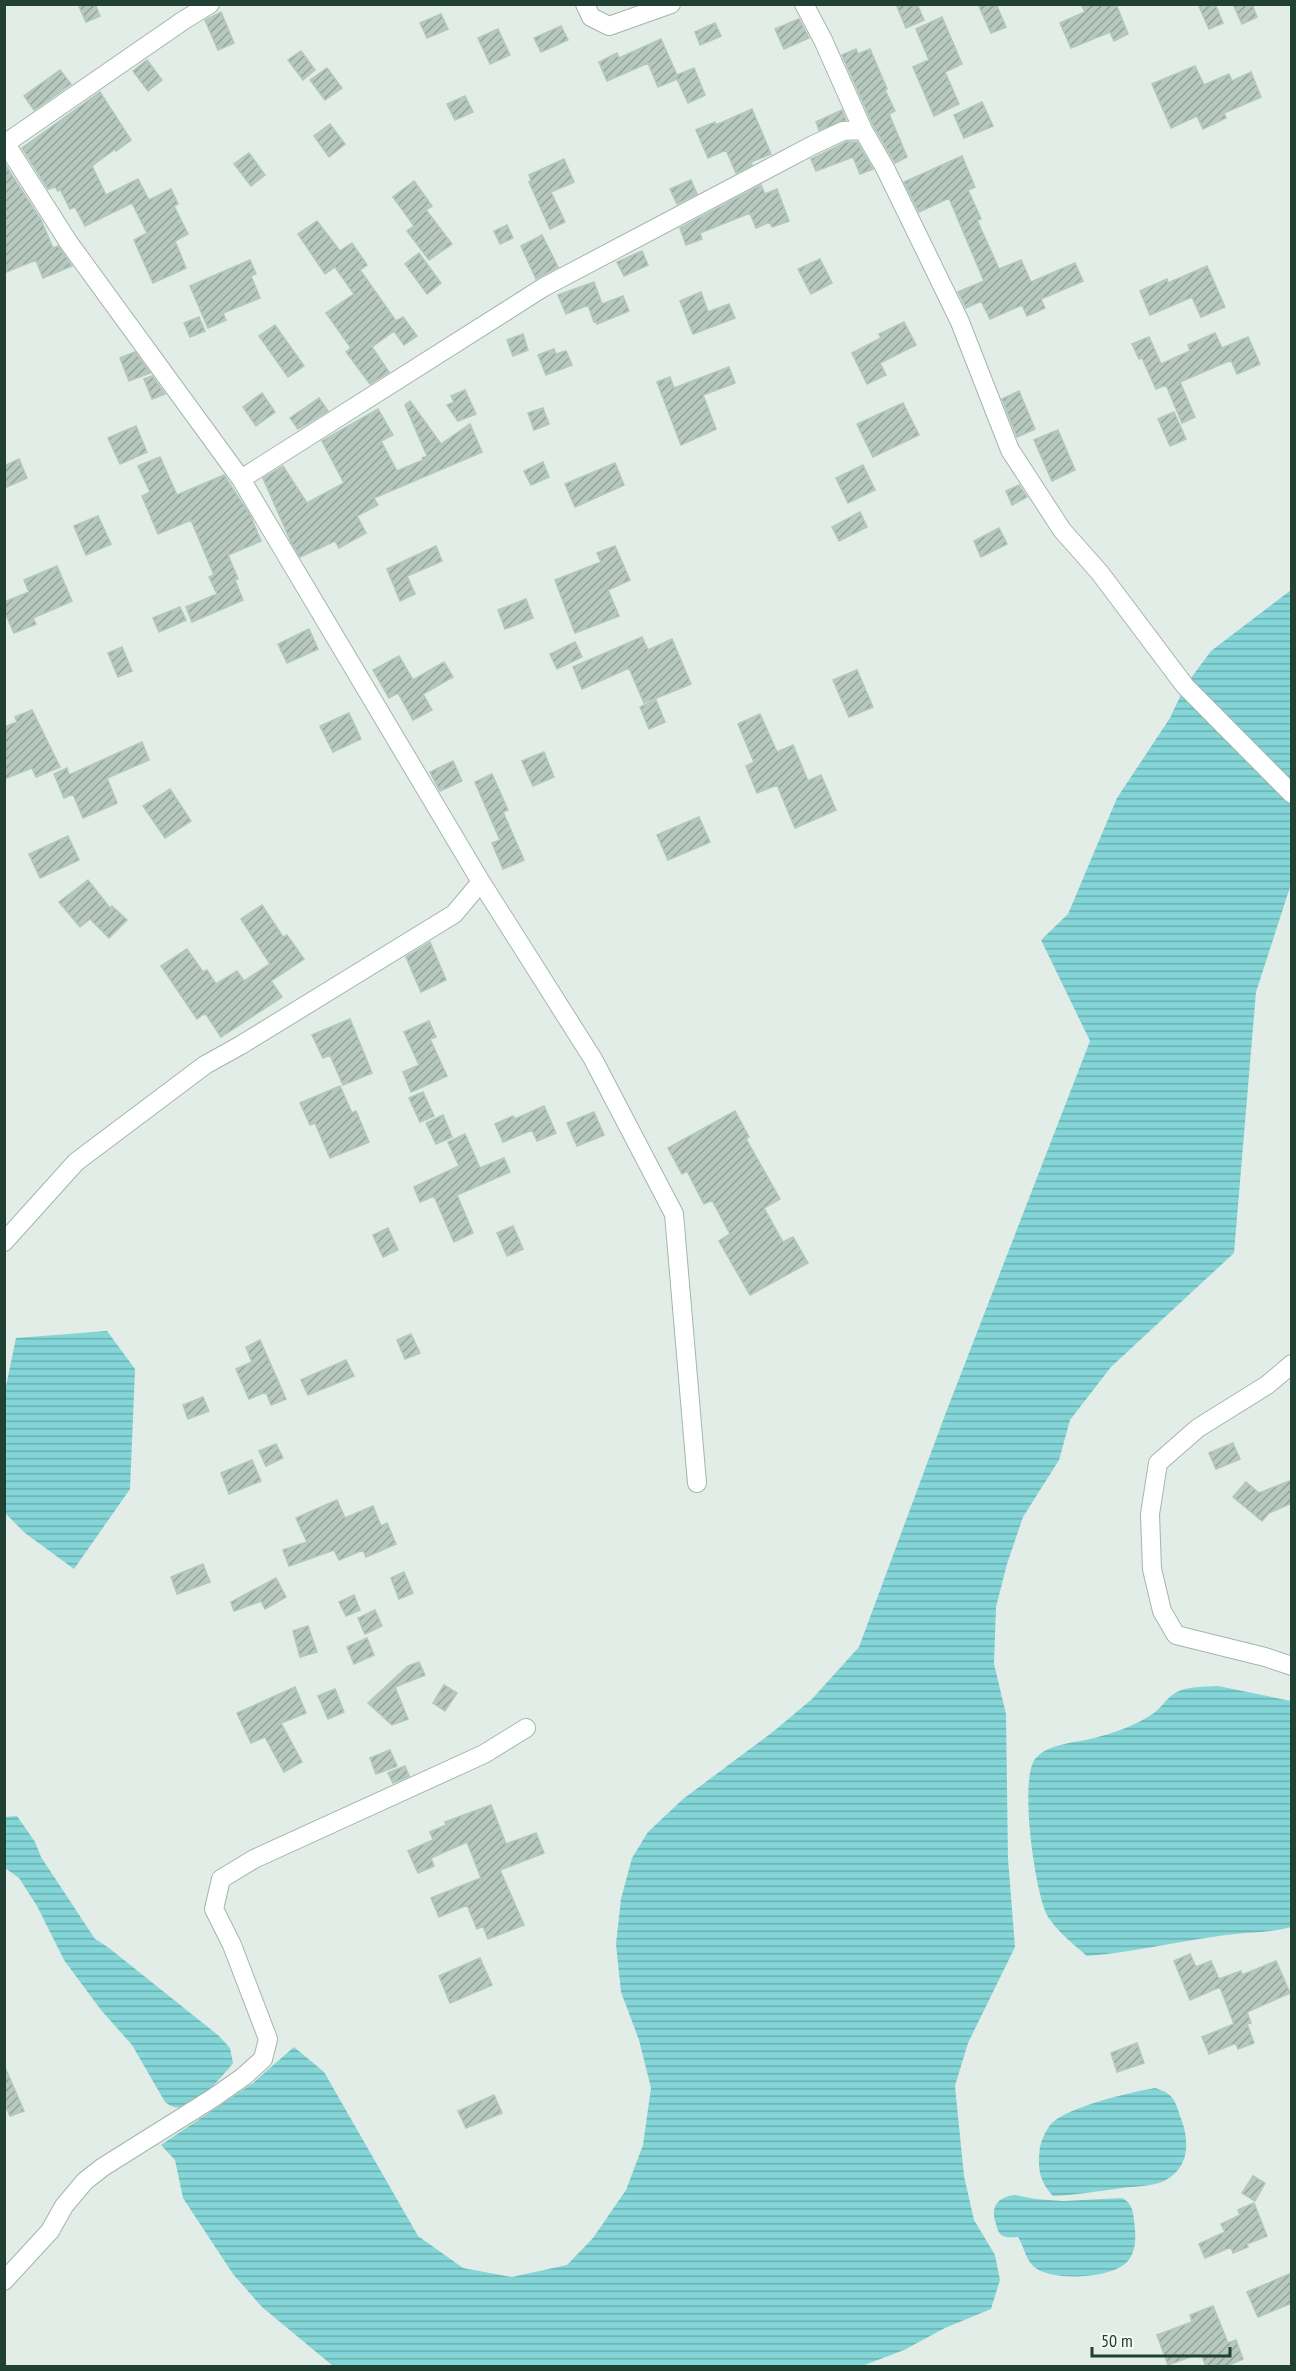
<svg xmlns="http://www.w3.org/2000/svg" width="1296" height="2371" viewBox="0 0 1296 2371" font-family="'PT Sans Narrow',sans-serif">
<defs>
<pattern id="water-rules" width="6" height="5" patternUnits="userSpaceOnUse" patternTransform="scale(1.5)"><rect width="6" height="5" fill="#84d5d7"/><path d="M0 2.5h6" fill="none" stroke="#6caeaf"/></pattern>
<pattern id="building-hatch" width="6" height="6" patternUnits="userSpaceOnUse" patternTransform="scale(1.5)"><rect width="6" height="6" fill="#b6c8bf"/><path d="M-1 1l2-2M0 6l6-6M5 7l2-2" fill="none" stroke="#94a49c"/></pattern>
</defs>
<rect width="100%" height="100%" fill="#e1ede6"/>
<!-- water -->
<path fill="url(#water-rules)" d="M1291,590V884L1256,992L1234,1253L1111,1367L1070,1420L1059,1460L1023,1517L1007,1564L996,1607L994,1664L1006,1714L1008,1859L1015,1947L968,2043L955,2086L964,2176L974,2220L995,2255L1000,2280L991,2309L945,2328L904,2350L862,2366H333L262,2307L233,2274L183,2198L175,2160L161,2145L253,2083L294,2047L324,2072L418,2236L463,2268L512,2277L567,2265L593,2238L626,2190L643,2145L651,2088L639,2040L621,1992L616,1944L621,1899L632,1858L648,1832L683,1799L774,1731L812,1699L859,1647L945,1415L1090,1041L1041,940L1068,914L1117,798L1170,718L1185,686L1211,651Z
M107,1331L135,1369L130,1489L74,1569L25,1533L5,1513V1391L16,1338Z
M1218,1686L1291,1701V1927C1270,1933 1249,1932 1226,1935C1180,1941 1134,1952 1087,1956C1073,1944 1058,1932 1048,1917C1035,1895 1019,1780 1035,1759C1048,1743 1076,1743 1094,1738C1114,1733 1137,1725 1154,1713C1162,1707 1167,1697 1177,1692C1188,1686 1205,1687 1218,1686Z
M17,1816L35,1842L41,1857L95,1939L109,1948L219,2036L230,2048L233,2063C223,2076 192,2112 174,2107C170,2106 168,2104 165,2102L132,2045L101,2010L64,1960L37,1906L19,1878L5,1868V1817Z
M1155,2088C1176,2094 1175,2103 1182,2121C1190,2145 1188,2169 1164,2181C1151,2187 1135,2186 1122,2188C1099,2191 1077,2195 1053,2196C1043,2185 1038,2174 1039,2158C1039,2146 1043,2134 1051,2124C1067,2107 1131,2092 1155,2088Z
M1015,2195L1035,2199L1063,2201L1122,2198C1132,2203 1133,2211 1134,2221C1136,2235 1137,2251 1127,2262C1111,2279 1050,2282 1033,2266C1025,2258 1024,2246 1018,2237C1014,2237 1007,2238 1003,2236C999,2234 997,2229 996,2224C990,2207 997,2197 1015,2195Z"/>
<!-- building -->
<path fill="url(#building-hatch)" stroke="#b3c7bc" stroke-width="1.5" d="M78,4H95L100,16L86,22Z
M896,4H917L924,20L906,28Z
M978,4H996L1006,27L991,33Z
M1081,4H1116L1128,34L1114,41L1110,32L1071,48L1060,23L1085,12Z
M1198,4H1215L1223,23L1209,29Z
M1233,4H1252L1257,17L1242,24Z
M221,12L234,43L218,50L205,20Z
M441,14L448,29L427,38L420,23Z
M942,17L962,64L945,72L959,104L934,116L913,67L929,60L916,29Z
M799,19L809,38L784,49L775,29Z
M715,23L721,36L700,45L695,32Z
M561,26L568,40L541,52L534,38Z
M498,29L510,55L490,64L478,38Z
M661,39L677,75L694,68L705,95L688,103L677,79L658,87L648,63L607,81L599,62L617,53L619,58Z
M856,49L858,54L870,49L887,89L885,90L895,111L889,114L907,157L895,163L873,125L842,55Z
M301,51L315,70L303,80L288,60Z
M147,60L162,80L148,91L133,71Z
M1195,66L1204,85L1229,74L1232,81L1251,72L1261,97L1224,113L1226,118L1203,129L1197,116L1171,128L1152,84Z
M327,68L342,88L325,100L310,80Z
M60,70L71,84L34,110L24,96Z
M100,92L131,140L116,151L115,149L92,166L106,195L138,179L149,200L171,189L178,204L174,206L188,234L175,241L186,268L153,283L134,240L147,233L132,203L85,226L75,207L70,209L60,189L58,191L55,187L48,189L22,148Z
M465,96L473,112L455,120L447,104Z
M982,102L993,126L964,138L954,115Z
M752,109L771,154L751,162L752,165L736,173L726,150L708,158L696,130L715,122L716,125Z
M842,110L846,120L819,130L816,122Z
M330,124L345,144L329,157L314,136Z
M846,142H857L873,169L860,174L853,157L816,171L811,159Z
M249,153L265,175L251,186L234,164Z
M962,156L975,187L968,190L981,219L977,220L999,269L1021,260L1031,282L1075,263L1083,281L1041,299L1045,308L1027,316L1022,305L990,319L981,301L966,308L958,292L984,281L949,198L919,212L904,182Z
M564,159L574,182L551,192L565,222L550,229L529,182L531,180L529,175Z
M4,163L41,220L53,248L58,246L72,266L43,278L36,260L4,273Z
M691,180L697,194L677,204L670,189Z
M414,181L432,206L426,210L452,244L429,260L407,231L414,226L393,197Z
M761,185L765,194L777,189L789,221L772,227L770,222L756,228L750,213L700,233L702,239L686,245L680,228Z
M317,221L340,251L352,243L367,265L360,270L396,321L403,317L417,336L404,345L394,331L372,347L389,372L370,384L346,352L351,348L326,313L354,294L335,267L325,274L298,234Z
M507,225L513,238L500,244L494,231Z
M542,235L558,267L536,279L521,246Z
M642,251L648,265L624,276L617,262Z
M419,253L441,283L427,294L405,264Z
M820,259L832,283L811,294L798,269Z
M250,260L256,274L251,276L260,298L223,313L226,320L208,328L190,286Z
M1207,266L1225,307L1201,317L1192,297L1150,315L1140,291L1167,279L1168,283Z
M594,282L602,304L623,296L629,311L597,324L596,321L594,322L588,305L566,314L558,295Z
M701,292L708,312L729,304L735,318L693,334L680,301Z
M199,317L205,331L190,337L184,323Z
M904,322L916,345L880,363L886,375L867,384L852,353L881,338L879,334Z
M275,325L304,366L288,377L259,336Z
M1215,333L1222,348L1248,337L1260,364L1237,374L1231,360L1180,382L1195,417L1182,423L1166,385L1156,389L1142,358L1139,359L1132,344L1149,337L1161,364L1190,351L1188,345Z
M523,334L528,350L513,356L507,340Z
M554,349L556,354L566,351L572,365L546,375L538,355Z
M135,352L150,373L129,381L120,358Z
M729,367L735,383L703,395L716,429L681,445L657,382L670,377L674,388Z
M152,376L165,394L152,399L144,379Z
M465,390L476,414L458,421L447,405L454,402L451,396Z
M1019,391L1035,429L1017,437L1002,399Z
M262,393L275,412L256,426L243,407Z
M319,398L328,411L298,429L290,418Z
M410,401L441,444L470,424L482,452L374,498L378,505L357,516L366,533L339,548L335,541L300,557L291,542L263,478L283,466L307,503L344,483L322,441L378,409L393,435L381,441L397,471L423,460L422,458L427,456L405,405Z
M903,403L919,435L873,457L857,424Z
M543,408L549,424L534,430L528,413Z
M1174,412L1186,439L1170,446L1158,419Z
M136,426L147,452L120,464L108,438Z
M1058,430L1075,470L1052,481L1034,440Z
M160,457L177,495L224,475L250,515L261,541L228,555L238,579L235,580L243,600L192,622L186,607L217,594L209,577L214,575L191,520L158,534L142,496L150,492L138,466Z
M19,459L27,478L4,488V466Z
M543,462L549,477L531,485L524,471Z
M615,463L624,485L575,507L565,484Z
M863,465L875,490L848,503L836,478Z
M1019,485L1027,497L1012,505L1006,491Z
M860,512L867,527L839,541L832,527Z
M98,516L111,544L86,555L74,526Z
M999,528L1007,544L981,557L974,541Z
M436,546L442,561L407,576L415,594L400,601L387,569Z
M615,546L630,580L608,590L619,616L575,633L555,580L601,562L597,553Z
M57,566L72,601L33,618L36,624L14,633L4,610V602L29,592L24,580Z
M526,599L533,618L505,629L498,610Z
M180,607L186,620L159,632L153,618Z
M309,629L318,649L287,663L278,644Z
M642,637L648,650L672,639L691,684L644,703L629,668L582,689L573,667Z
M575,642L582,657L557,669L550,654Z
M122,647L132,671L118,677L108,653Z
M399,656L413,680L444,662L453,677L423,694L432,710L413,720L398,693L389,698L373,670Z
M857,670L873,707L849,717L833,680Z
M656,700L665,722L649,729L640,707Z
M32,710L60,767L36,777L32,768L4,779V727L17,722L15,717Z
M349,713L361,739L333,752L320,726Z
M760,714L777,752L793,745L808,781L821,775L836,810L795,828L777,785L757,793L746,766L754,762L738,724Z
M142,742L149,760L107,778L117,803L83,818L73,794L64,798L54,774L67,768L69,775Z
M544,752L554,777L533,786L522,761Z
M453,761L462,781L440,791L430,772Z
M492,774L508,810L503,812L524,860L503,869L492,843L500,840L475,782Z
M170,789L191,821L165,838L143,806Z
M699,817L710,842L668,860L657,835Z
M68,836L79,860L40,878L29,854Z
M88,880L110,908L112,906L127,920L109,938L90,919L80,927L59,902Z
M262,905L283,937L287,935L304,959L271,981L282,997L221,1037L205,1013L197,1019L161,966L187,949L203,972L207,970L216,984L237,971L244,981L270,964L241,919Z
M430,942L446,980L421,992L406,957Z
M350,1019L372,1073L343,1085L330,1055L323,1058L312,1035Z
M429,1021L436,1037L430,1039L447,1076L411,1092L403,1072L419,1065L404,1032Z
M340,1086L352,1113L356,1111L369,1142L330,1158L315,1123L310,1125L300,1103Z
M423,1092L434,1116L420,1122L409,1098Z
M544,1106L556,1133L537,1141L532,1130L503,1142L495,1124L513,1116L515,1119Z
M735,1111L749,1137L746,1139L780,1199L764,1208L783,1242L793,1237L808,1263L750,1295L719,1241L730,1234L712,1200L704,1204L687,1171L682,1174L668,1148Z
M594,1112L604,1135L577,1146L567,1123Z
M443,1115L452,1137L436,1144L426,1123Z
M465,1134L480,1168L504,1158L510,1172L457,1195L473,1233L454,1242L434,1196L420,1202L414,1187L459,1166L448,1142Z
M513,1226L523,1249L507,1256L497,1233Z
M388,1228L398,1250L383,1257L373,1235Z
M411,1334L420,1353L405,1359L397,1340Z
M260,1340L286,1399L271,1405L266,1392L249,1399L236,1369L252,1362L246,1347Z
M346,1360L354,1376L308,1395L301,1380Z
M203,1397L209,1411L188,1419L183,1405Z
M1233,1443L1240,1459L1216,1469L1209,1453Z
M276,1444L283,1458L266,1466L259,1451Z
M252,1460L261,1481L229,1494L221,1473Z
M1292,1480V1503L1269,1513L1262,1521L1233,1497L1246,1482L1259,1493Z
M337,1500L345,1518L373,1506L381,1526L387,1523L396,1544L366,1557L363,1550L339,1560L334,1550L289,1566L283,1550L307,1542L296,1518Z
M203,1564L210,1582L177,1594L171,1577Z
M404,1572L413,1593L399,1599L391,1578Z
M276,1578L286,1597L265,1609L261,1601L234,1611L231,1602Z
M354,1595L360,1610L346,1616L339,1602Z
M375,1610L382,1626L365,1634L358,1618Z
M308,1626L317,1652L300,1657L293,1631Z
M367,1638L374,1655L354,1664L347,1647Z
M419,1662L425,1675L395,1687L408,1719L392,1725L368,1703L408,1666Z
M444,1685L457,1693L445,1711L433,1703Z
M295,1687L306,1713L281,1723L302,1762L284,1772L265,1737L251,1743L237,1713Z
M335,1689L344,1712L328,1719L318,1696Z
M390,1750L397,1766L376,1774L370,1758Z
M405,1766L409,1776L393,1783L388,1773Z
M491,1805L506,1844L536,1833L544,1853L500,1870L524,1925L488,1939L483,1926L477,1929L467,1905L439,1917L431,1898L481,1878L467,1842L431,1858L434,1866L418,1873L408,1851L433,1840L430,1832L446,1825L445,1822Z
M1190,1954L1196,1967L1211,1961L1219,1979L1241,1971L1242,1975L1276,1961L1290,1993L1247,2012L1251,2023L1247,2024L1254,2043L1238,2049L1236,2043L1209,2054L1202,2037L1234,2024L1220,1987L1190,2000L1174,1961Z
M480,1958L492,1985L450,2003L439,1976Z
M1137,2043L1144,2063L1117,2072L1111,2053Z
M4,2065L24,2111L10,2116L4,2102Z
M494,2095L502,2113L466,2128L458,2111Z
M1253,2176L1265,2183L1255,2201L1242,2193Z
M1254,2203L1267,2236L1247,2244L1248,2247L1233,2253L1231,2247L1205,2258L1199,2244L1225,2232L1221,2224L1240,2215L1238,2210Z
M1292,2273V2303L1258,2317L1247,2292Z
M1213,2306L1228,2343L1236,2340L1243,2359L1224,2367H1206L1201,2353L1168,2365L1157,2335L1192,2322L1190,2315Z"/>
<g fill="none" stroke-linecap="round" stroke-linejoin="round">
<!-- minor casing -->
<g stroke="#a3b6ad" stroke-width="20">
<path id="minor" d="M585,4L591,17L609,26L671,4
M804,4L823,40L863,130
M4,141L69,243L241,479L481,882L454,914L241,1045L205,1065L76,1162L4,1242
M6,143L184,20L210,4
M241,479L544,287L813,145L843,131L863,130L885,168L960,322L1010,450L1062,530L1100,573L1185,686L1292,794
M481,882L593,1059L674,1214L697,1483
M1292,1364L1267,1385L1198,1428L1158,1463L1150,1514L1152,1569L1162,1611L1176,1635L1265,1657L1292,1666
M4,2281L50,2231L64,2206L85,2181L103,2167L213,2098L243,2077L263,2059L268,2039L232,1945L214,1909L221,1879L254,1859L484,1754L526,1728"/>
</g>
<!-- minor -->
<use href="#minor" stroke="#fff" stroke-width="18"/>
</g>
<!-- border -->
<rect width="1296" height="2371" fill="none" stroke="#204033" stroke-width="12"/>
<!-- scale -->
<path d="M1092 2347v9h138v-9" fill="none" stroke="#204033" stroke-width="3"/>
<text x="1101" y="2347" font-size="18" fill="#204033" stroke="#f2f9f5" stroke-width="4.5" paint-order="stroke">50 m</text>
</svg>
